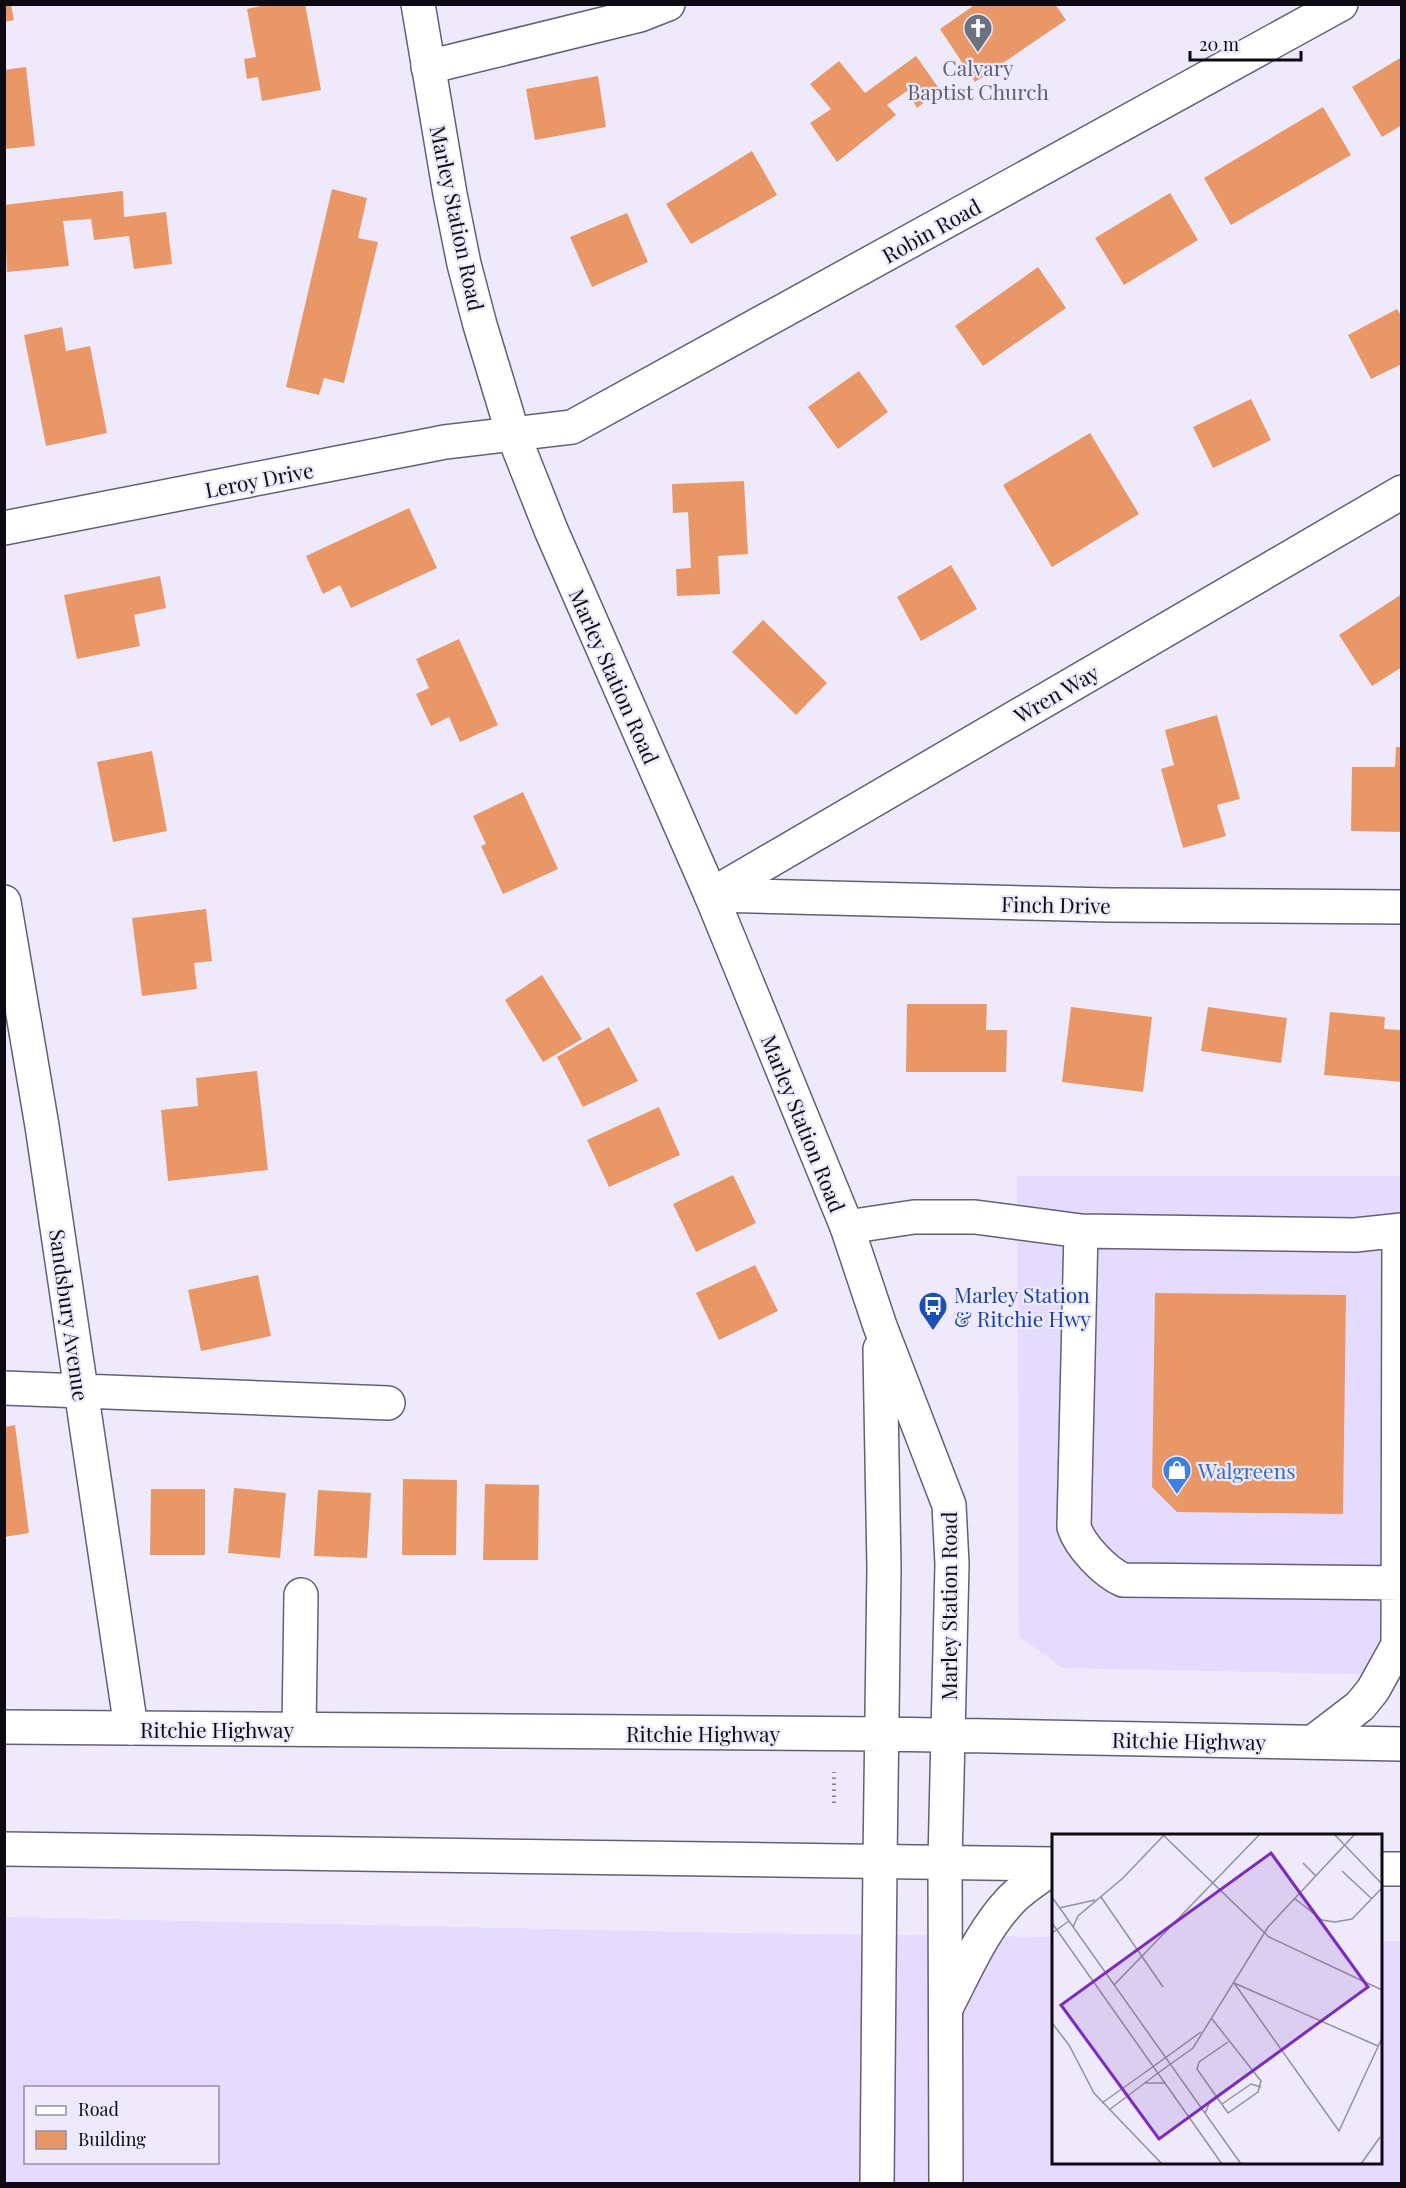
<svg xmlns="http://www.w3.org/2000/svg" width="1406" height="2188" viewBox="0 0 1406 2188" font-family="'Playfair Display',serif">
<rect width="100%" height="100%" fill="#eeeafb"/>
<!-- built -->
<path fill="#e4dbfe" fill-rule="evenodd" d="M1017,1176H1401V1675L1062,1668L1019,1636Z
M5,1917L731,1933L1053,1937L1054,2162H1380L1381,1941H1401V2183L5,2184ZM26,2088H218V2162H26Z"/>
<!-- building -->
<path fill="#ea9767" d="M270,4H305L321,90L262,101L258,77L247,79L244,59L256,57L247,9Z
M976,4H1055L1066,20L975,82L940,29Z
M4,5H11L14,20L4,22Z
M916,56L940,90L917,108L907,91L887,105L896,115L837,162L810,123L831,109L810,84L839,61L865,93Z
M1402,57V125L1382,137L1352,87Z
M26,67L35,146L4,149V70Z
M598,76L606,127L535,140L526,89Z
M1323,107L1351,155L1231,225L1204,178Z
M752,151L777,195L691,244L666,204Z
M332,189L367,198L358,238L378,242L344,383L324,378L319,395L286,387Z
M123,191L124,217L166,212L172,264L134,269L129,236L94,240L91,219L63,221L69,266L7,272L4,205Z
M1170,193L1198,240L1124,285L1095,238Z
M627,213L648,262L592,287L570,237Z
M1038,267L1066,308L983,366L955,326Z
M1397,309L1402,317V364L1371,379L1348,335Z
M62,327L66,351L90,346L107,433L46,446L24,335Z
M859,371L888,412L838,449L808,407Z
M1251,399L1271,440L1213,468L1193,427Z
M1090,433L1139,514L1052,567L1003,485Z
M744,481L748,554L718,556L720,594L677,596L676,569L691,568L688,512L673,513L672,484Z
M409,508L437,568L351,608L340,585L323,594L306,556Z
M951,565L977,609L921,641L897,597Z
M160,576L166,608L134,615L140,646L77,659L64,595Z
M1402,594V667L1372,686L1339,635Z
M763,620L827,683L796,715L732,652Z
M459,639L498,725L460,742L449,717L431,726L416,694L429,688L416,659Z
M1217,715L1240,799L1217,805L1226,836L1183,848L1161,769L1174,765L1165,730Z
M1396,747H1402V832L1351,831L1352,767H1395Z
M152,751L167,831L113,842L97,762Z
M523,792L558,869L503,894L481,846L486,844L473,816Z
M206,909L212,961L194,963L197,989L142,996L132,918Z
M542,975L582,1039L543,1062L505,1000Z
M907,1004H987L986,1030H1007L1006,1072H906Z
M1071,1007L1152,1017L1143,1092L1062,1082Z
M1208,1007L1287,1018L1281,1063L1201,1051Z
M1330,1012L1385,1017L1384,1029L1402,1030V1082L1324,1075Z
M609,1027L638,1081L583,1107L557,1057Z
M257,1071L268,1170L168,1181L161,1110L198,1106L196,1078Z
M659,1107L680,1155L609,1187L587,1140Z
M733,1175L756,1223L696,1252L673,1204Z
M755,1265L778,1311L719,1340L696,1293Z
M258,1275L271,1336L201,1351L188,1290Z
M1155,1293L1346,1295L1343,1514L1177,1512L1152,1487Z
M15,1425L29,1533L4,1537V1427Z
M403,1479L457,1480L456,1555H402Z
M485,1484L539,1485L538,1560H483Z
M234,1488L286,1493L280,1558L228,1553Z
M151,1489H205V1555H150Z
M318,1490L371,1493L367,1558L314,1556Z"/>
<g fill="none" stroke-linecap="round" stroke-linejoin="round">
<!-- minor casing -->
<g stroke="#655f76" stroke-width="36">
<path id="minor" d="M428,67L640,15L668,4
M4,528L445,442L572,427L1341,4
M711,895L1402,492
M711,895L1109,905L1402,907
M4,902L42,1126L131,1728
M847,1227L914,1217H975L1081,1231L1355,1235L1402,1230
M1081,1231L1074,1527C1080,1546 1105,1572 1123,1580L1402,1583
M4,1388L388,1403
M299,1729L301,1595
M1313,1742L1360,1706L1373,1690L1398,1645L1399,1231
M945,1862L946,2184
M877,2184L880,1861"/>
</g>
<!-- major casing -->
<g stroke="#655f76" stroke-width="36">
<path id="major" d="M418,4L450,194L464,264L480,325L513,434L551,530L711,895L847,1227L880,1326L949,1505L952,1564L945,1862
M4,1727L882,1734L1402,1744
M4,1849L1054,1864
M880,1861L884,1568L880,1349
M1380,1869H1402
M946,2008C965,1972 981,1932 1010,1901C1022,1888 1039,1878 1054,1867"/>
</g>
<!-- path -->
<path stroke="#837f8c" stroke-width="4" stroke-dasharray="1.5 4.5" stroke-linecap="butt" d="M834,1803V1772"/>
<!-- minor -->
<use href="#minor" stroke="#fff" stroke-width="33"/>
<!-- major -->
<use href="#major" stroke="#fff" stroke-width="33"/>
</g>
<!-- icons -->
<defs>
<g id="church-pin" transform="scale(1.5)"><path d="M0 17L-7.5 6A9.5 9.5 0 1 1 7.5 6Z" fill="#6b7280" stroke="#eeeafb"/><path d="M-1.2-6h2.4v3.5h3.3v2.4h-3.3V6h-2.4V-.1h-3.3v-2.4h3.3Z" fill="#fff"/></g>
<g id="bus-pin" transform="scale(1.5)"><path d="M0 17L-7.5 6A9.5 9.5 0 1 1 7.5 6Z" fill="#1a4fb4" stroke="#eeeafb"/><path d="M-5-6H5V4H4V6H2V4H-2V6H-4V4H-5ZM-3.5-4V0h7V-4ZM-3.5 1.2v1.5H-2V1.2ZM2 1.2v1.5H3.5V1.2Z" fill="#fff"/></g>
<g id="shop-pin" transform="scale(1.5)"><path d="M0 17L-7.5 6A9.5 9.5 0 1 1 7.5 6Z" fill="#3f7fe0" stroke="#eeeafb"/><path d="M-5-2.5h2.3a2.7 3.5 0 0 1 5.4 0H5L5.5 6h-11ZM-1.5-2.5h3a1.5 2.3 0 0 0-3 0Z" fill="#fff"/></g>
</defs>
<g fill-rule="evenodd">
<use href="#church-pin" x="978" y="28"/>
<use href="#bus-pin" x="933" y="1306"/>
<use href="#shop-pin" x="1177" y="1470"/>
</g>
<g text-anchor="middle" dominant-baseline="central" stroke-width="4.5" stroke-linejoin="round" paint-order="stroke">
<!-- worship labels -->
<g font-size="21" fill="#5b616d" stroke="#eeeafb">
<text x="978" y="67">Calvary<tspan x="978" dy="24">Baptist Church</tspan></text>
</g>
<!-- street labels -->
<g font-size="21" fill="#0d0a13" stroke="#eeeafb">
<text transform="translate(458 218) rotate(78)">Marley Station Road</text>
<text transform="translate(931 230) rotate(-29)">Robin Road</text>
<text transform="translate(259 479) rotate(-11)">Leroy Drive</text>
<text transform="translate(615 676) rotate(66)">Marley Station Road</text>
<text transform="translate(1056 693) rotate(-30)">Wren Way</text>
<text transform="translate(1056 904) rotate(1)">Finch Drive</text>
<text transform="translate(804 1123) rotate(68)">Marley Station Road</text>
<text transform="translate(70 1315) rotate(82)">Sandsbury Avenue</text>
<text transform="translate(948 1606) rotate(-90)">Marley Station Road</text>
<text x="217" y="1729">Ritchie Highway</text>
<text x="703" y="1733">Ritchie Highway</text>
<text transform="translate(1189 1740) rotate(1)">Ritchie Highway</text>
</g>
<!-- transit labels -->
<g font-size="21" fill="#164399" stroke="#eeeafb" text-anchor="start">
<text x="954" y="1294">Marley Station<tspan x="954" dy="24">&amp; Ritchie Hwy</tspan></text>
</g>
<!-- shop labels -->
<g font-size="21" fill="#366cbe" stroke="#eeeafb" text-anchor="start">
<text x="1198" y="1470">Walgreens</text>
</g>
</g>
<!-- overview -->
<g transform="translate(1052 1834)">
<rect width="330" height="330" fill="#eeeafb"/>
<path fill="none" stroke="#94909e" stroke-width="1.5" d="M110,0L217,103L330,156M282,0L330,50M251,29L264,42M290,37L320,65M0,63L189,330M49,63L111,153M242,64L270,86L283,88L300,85L330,54M7,74L43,66M0,89L170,330M21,93L26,82L71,44L113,0M0,99L17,87M182,149L287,297L330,204M182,149L326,212M62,151L208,0M160,185L209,247L206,258L176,279L145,235L147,228L176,208M0,189L17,211L42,259L110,330M102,232L149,198M106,239L141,214L216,93L303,0M92,249H114M50,269L102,232M170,270L199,250L209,253M57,276L106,239M153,280L158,267L198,238M309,330L328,303"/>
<path fill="#7b2cbf" fill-opacity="0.15" stroke="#7b2cbf" stroke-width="3" d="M219,19L316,153L107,305L9,171Z"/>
<rect width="330" height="330" fill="none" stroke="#0d0a13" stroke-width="3"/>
</g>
<!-- border -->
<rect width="1406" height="2188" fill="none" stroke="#0d0a13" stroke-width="12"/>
<!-- legend -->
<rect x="24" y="2086" width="195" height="78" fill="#eeeafb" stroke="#94909e" stroke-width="1.5"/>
<rect x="36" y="2106" width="30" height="9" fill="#ffffff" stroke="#94909e" stroke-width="1.5"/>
<text x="78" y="2116" font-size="18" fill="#0d0a13">Road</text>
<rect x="36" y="2131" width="30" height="18" fill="#ea9767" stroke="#94909e" stroke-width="1.5"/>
<text x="78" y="2146" font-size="18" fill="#0d0a13">Building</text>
<!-- scale -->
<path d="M1190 51v9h111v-9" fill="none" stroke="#0d0a13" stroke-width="3"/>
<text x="1199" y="51" font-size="18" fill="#0d0a13" stroke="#eeeafb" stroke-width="4.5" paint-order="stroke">20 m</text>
</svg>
